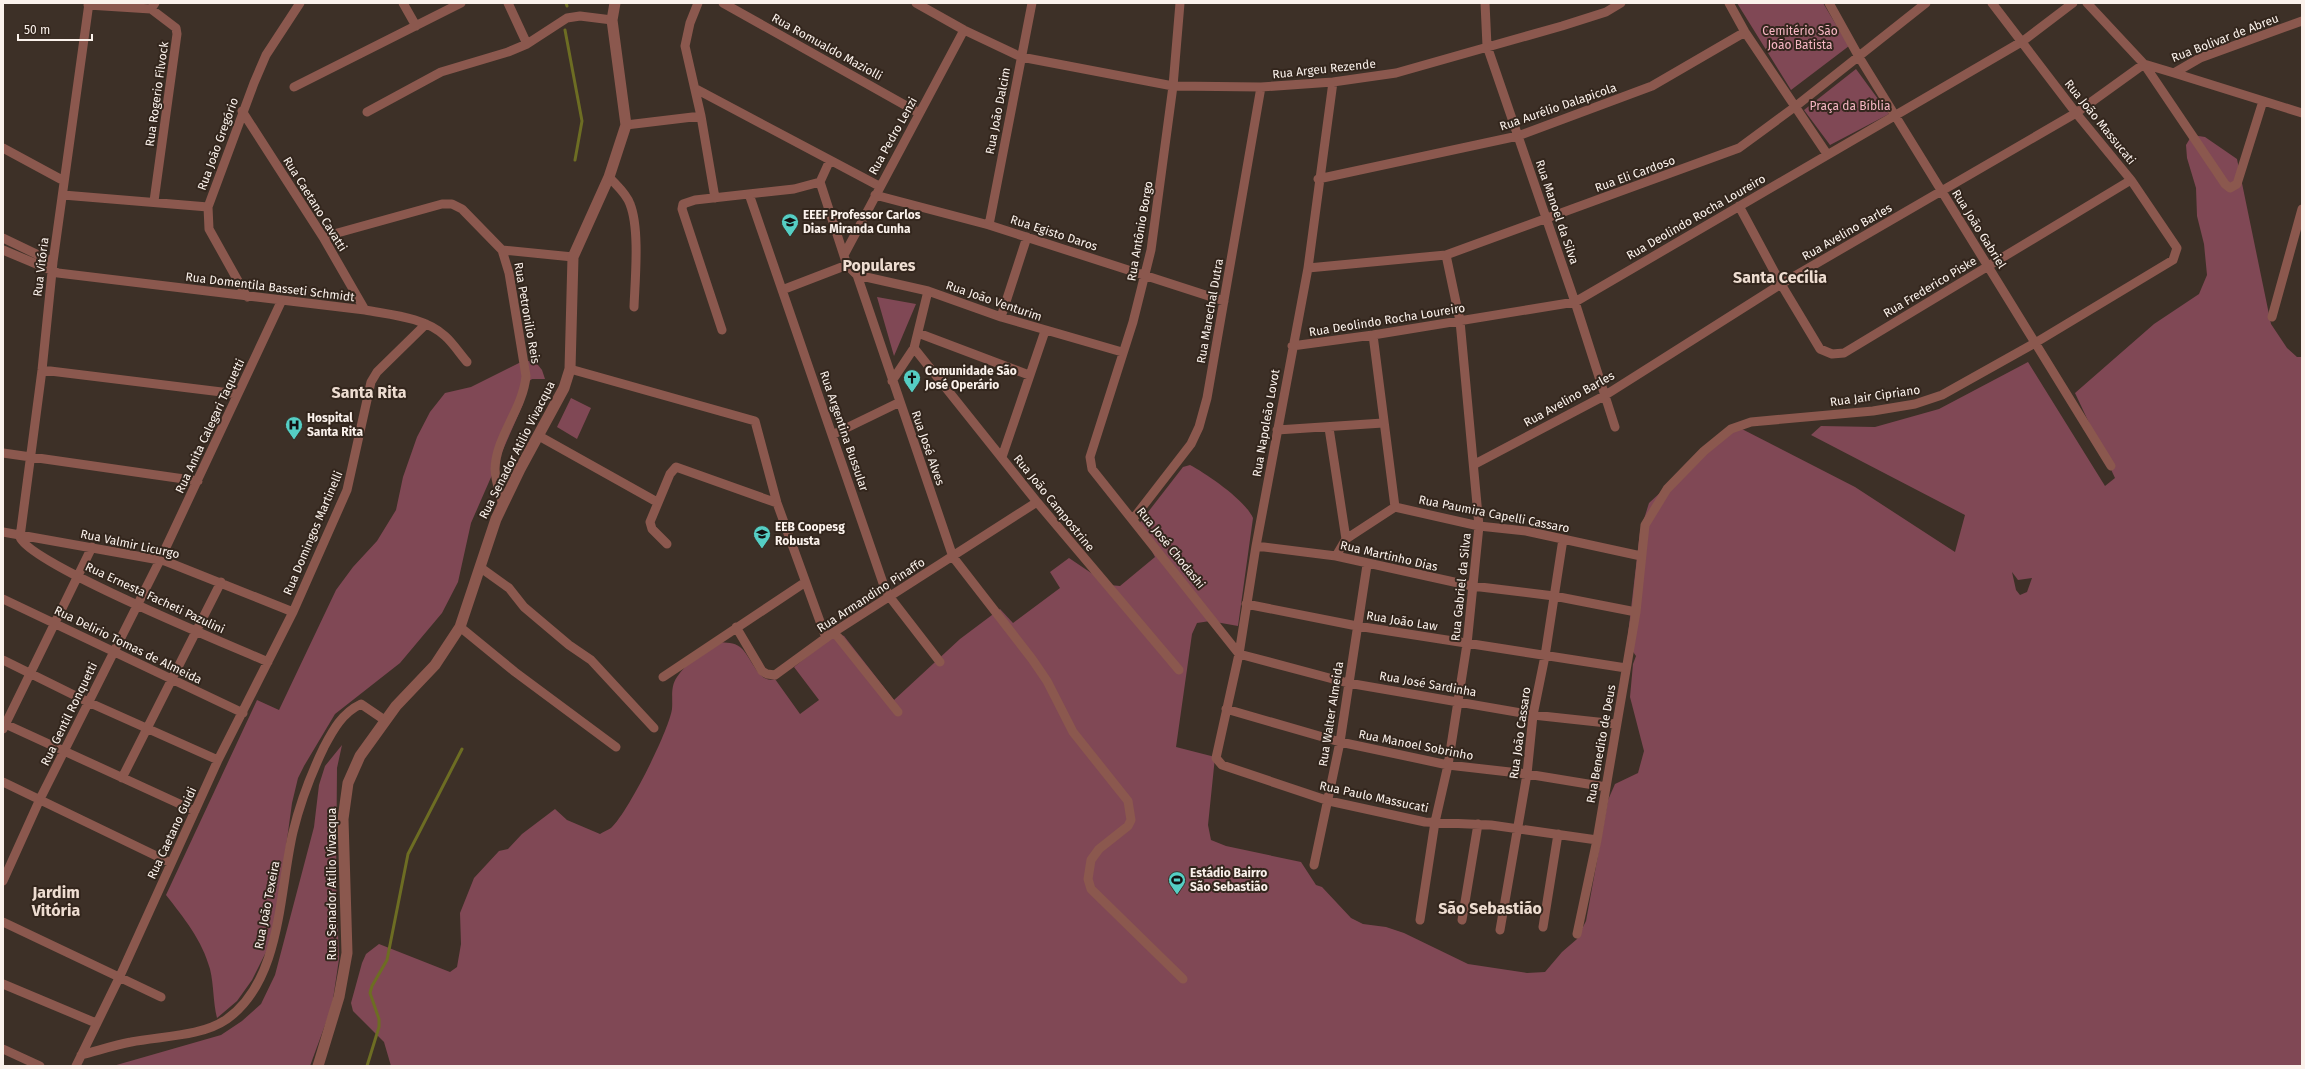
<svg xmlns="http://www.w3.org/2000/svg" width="2305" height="1069" viewBox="0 0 2305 1069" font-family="'Fira Sans',sans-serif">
<rect width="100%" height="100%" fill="#3d3027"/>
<!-- green -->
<path fill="#804855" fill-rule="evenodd" d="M1737,3H1823L1849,46L1791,90Z
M1856,69L1889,114L1830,145L1804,110Z
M2192,135L2205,137L2237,159L2271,324L2287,348L2297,357H2302V1066H391L384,1042L353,1011L351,1003L362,963L366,954L379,944L450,972L457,967L461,944L460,913L474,878L499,851L508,849L522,834L555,809L567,820L600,834C603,832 608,830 611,828C627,814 669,731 672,709C673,698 670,687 677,677C687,662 704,652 719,642C726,643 734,642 740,647C751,655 758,685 775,679L800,714L819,700L794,667L837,633L844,636L894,700L960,639L1000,609L1013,623L1060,588L1050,572L1069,558L1109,585L1120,586L1155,557L1138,525L1183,467L1190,465C1207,474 1245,500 1253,518L1238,626L1210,621L1197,623L1192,634L1176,747L1215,757L1208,825L1211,840L1226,846L1301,862L1316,885L1322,887L1351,918L1363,924L1386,927L1404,933L1468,964L1527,973L1545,972L1562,952L1577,939L1586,921L1608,800L1615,784L1638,773L1644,751L1630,697L1633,664L1636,656L1627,643L1640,532L1649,503L1688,467L1738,427L1855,487L1955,552L1965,515L1811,435L1821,426L1875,427L1939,409L2028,362L2105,486L2115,478L2075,393L2154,324L2199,294L2207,275L2204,244L2197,216L2196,188L2187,158L2186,145ZM2012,572L2018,580L2032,578L2027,592L2020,595L2016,590Z
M877,297L916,304L894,356Z
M534,360L542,370L545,379H532L528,382L523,404L471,523L458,582L442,613L400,663L335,714L304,766L298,778L292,803L279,898L269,946L252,980L237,1001L217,1018C213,1002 214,986 210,969C202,940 184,918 166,895L257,700L279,710L336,590L353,567L377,541L396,510L403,477L417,437L430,412L445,393L471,387L519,363Z
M571,398L591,408L577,439L557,427Z
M342,745L337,768L336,881L339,959L332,1006L310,1066H113L221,1035L242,1021L261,1004L275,975L314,827L319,785L325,766Z"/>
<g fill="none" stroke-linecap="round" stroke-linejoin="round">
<!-- stream -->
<path stroke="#6d6d23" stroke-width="3" d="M566,3L567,6
M565,30L582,121L575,160
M367,1066L379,1027V1019L370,993L372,986L387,960L408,854L462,749"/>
<!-- minor -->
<path stroke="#8b584e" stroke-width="9" d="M89,3L53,262L42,370L20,537C29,564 232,646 268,662
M403,3L416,26
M508,3L527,44
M698,3L690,23L685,46L701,116L715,198
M723,3L919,113
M916,3L964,30L1021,57L1173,86L1261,87L1333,82L1396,73L1562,26L1606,12L1621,3
M1180,3L1173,86L1151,250L1133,322L1090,457L1092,469L1239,654L1348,683L1533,715L1616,724
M1485,3L1487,46L1575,302L1615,427
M1729,3L1745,32L1827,154
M1829,3L1859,57L2111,466
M2087,3L2144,64L2174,73L2200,58L2302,21
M88,5L151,9
M2174,73L2302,113
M1333,82L1308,268L1256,546L1239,654L1216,758L1222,765L1329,801L1425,822L1491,825L1597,840
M294,87L461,3
M696,89L879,186
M242,111L323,237L365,310
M367,112L441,72L508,52L527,44L567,18L580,16L612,20
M626,125L701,116
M3,148L64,181
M609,177C617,186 626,193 630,204C640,229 635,280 634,307
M1318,179L1518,136L1652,86L1745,32
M820,182L847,265L857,275L953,557L1032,659L1047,681L1073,732L1128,801L1131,820L1128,826L1099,849L1091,860L1088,879L1091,889L1183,979
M749,194L883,583L889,596L940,662
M63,195L208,207
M875,195L989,225L1224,301
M154,201L177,34L176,28L151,9L155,3
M1739,206L1781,284L1820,349L1832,354L1844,353L2131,180
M989,225L1032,3
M323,237L442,204H452L462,209L502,250L509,273L526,376C523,409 496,436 495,469C495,480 500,494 503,505
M3,238L53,262
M3,250L58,273L365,310C391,315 424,317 445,336C453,343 460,354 467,362
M502,250L573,257
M844,255L964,30
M1308,268L1446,255L1739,148L1796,106L1926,3
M857,275L928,291L1001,317L1122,352
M782,290L847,265
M247,297L209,229L208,207L254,83L266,55L300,3
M1001,317L1027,237
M2272,317L2302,209
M722,330L682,209L683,204L695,200L794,189L820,182L830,160
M918,333L1029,375
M1373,335L1395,507
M1292,346L1373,335L1575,302L2023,41L2073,3
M914,348L1037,502L1179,670
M570,369L755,421L777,503L826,638
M42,370L238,394
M892,381L914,348L928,291
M1329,428L1346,539
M1277,430L1383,423
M832,435L900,402
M539,436L657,502
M3,453L198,481
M1002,457L1045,331
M1475,464L1604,396L1781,284L2076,113L2144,64L2225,184L2230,188L2237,184L2263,101
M1133,519L1191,444L1199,427L1207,398L1261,87
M3,532L165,561L293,612
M667,544L652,529L650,522L670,474L676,467L777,503
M1256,546L1336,556L1472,586L1554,596L1636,612
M1336,556L1346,539L1395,507L1479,526L1526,531L1641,556
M481,568L509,588L524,607L569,645L591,660L654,728
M3,599L243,713
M1246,604L1357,626L1626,668
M460,627L515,672L616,747
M736,627L762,671L767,674L775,675L834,632L1037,502
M834,632L898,712
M3,660L88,702L218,760
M663,677L804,583
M1226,709L1340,742L1448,765L1527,774L1606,787
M3,723L195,811
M3,729L92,547
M122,778L221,582
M3,782L171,863
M1314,865L1340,742L1367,565
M3,881L40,799L160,560L281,302
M1420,920L1435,822L1448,765L1467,644L1479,526L1460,321L1446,255
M1462,920L1478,824
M3,922L161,997
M1543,927L1558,834
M1500,930L1527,774L1533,715L1545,656L1563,539
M1577,934L1597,840L1636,612L1645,525L1667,489L1704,451L1731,429L1751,422L1873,411L1915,404L1942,395L2035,343L2173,260L2177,248L2131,180L2076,113L1992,3
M3,984L96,1023
M3,1049L40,1066
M81,1055C97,1051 114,1045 131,1042C161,1036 201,1037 227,1019C282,980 279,891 293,832C300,803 311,774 324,747C333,730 342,713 361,704L386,721
M76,1066L120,976L218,760L293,612L347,490L371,382L377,372L426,324"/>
<!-- tertiary -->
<path stroke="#8b584e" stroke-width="11" d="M318,1066L339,997L347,953L343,819L348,783L360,756L396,706L435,665L460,627L496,519L520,469L564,388L570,369L573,257L609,177L626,125L612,20L615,3"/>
</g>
<!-- icons -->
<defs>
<g id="school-pin" transform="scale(0.9)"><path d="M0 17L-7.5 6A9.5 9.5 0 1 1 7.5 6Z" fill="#55cec4" stroke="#33261d"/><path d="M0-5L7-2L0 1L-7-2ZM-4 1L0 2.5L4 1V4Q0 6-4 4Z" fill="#111"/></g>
<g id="church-pin" transform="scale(0.9)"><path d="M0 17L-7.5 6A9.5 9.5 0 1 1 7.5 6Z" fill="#55cec4" stroke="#33261d"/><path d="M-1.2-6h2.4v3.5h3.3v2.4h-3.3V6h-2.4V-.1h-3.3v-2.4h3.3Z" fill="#111"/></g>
<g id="hospital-pin" transform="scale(0.9)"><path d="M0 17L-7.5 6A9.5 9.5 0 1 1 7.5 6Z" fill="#55cec4" stroke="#33261d"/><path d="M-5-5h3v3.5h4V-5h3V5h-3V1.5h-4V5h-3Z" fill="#111"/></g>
<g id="stadium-pin" transform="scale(0.9)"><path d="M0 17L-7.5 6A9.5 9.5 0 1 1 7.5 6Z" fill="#55cec4" stroke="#33261d"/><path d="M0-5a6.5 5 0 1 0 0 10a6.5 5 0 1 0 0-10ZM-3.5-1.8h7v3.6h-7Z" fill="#111"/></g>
</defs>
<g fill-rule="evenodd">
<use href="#school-pin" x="790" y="222"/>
<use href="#church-pin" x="912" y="378"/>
<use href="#hospital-pin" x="294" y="425"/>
<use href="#school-pin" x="762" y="534"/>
<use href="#stadium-pin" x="1177" y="880"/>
</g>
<g text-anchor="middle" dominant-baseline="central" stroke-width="4" stroke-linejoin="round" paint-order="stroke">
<!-- park labels -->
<g font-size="12" fill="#f7b7c4" stroke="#33261d">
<text x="1800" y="31">Cemitério São<tspan x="1800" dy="14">João Batista</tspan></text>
<text x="1850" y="106">Praça da Bíblia</text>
</g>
<!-- street labels -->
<g font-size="12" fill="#fbf2ec" stroke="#33261d">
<text transform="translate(2225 38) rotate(-21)">Rua Bolivar de Abreu</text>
<text transform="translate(827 47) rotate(29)">Rua Romualdo Maziolli</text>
<text transform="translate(1324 69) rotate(-6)">Rua Argeu Rezende</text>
<text transform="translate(157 94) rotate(-82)">Rua Rogerio Filvock</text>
<text transform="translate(1558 107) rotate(-19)">Rua Aurélio Dalapicola</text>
<text transform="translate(998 111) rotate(-79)">Rua João Dalcim</text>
<text transform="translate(2100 122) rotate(51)">Rua João Massucati</text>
<text transform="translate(893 136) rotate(-61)">Rua Pedro Lenzi</text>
<text transform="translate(218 144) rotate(-70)">Rua João Gregório</text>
<text transform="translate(1635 174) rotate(-20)">Rua Eli Cardoso</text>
<text transform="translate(315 204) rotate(58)">Rua Caetano Cavatti</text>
<text transform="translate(1557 212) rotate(71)">Rua Manoel da Silva</text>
<text transform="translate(1696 217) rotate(-30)">Rua Deolindo Rocha Loureiro</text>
<text transform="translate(1979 229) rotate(58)">Rua João Gabriel</text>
<text transform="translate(1140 231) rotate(-80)">Rua Antônio Borgo</text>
<text transform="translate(1847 232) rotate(-30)">Rua Avelino Barles</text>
<text transform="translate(1054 233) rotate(18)">Rua Egisto Daros</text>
<text transform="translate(41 267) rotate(-83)">Rua Vitória</text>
<text transform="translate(270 287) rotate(7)">Rua Domentila Basseti Schmidt</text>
<text transform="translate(1930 287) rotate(-31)">Rua Frederico Piske</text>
<text transform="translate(994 301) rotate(19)">Rua João Venturim</text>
<text transform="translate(1210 311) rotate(-80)">Rua Marechal Dutra</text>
<text transform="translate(527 313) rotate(80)">Rua Petronilio Reis</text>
<text transform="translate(1387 320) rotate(-9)">Rua Deolindo Rocha Loureiro</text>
<text transform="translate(1875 396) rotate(-8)">Rua Jair Cipriano</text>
<text transform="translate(1569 399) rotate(-29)">Rua Avelino Barles</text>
<text transform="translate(1266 423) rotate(-80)">Rua Napoleão Lovot</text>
<text transform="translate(210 426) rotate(-65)">Rua Anita Calegari Taquetti</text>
<text transform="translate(844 431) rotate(71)">Rua Argentina Bussular</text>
<text transform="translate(928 448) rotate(71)">Rua José Alves</text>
<text transform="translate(517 450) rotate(-63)">Rua Senador Atilio Vivacqua</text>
<text transform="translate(1054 503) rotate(51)">Rua João Campostrine</text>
<text transform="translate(1494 514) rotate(11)">Rua Paumira Capelli Cassaro</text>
<text transform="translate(313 533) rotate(-67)">Rua Domingos Martinelli</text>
<text transform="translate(130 544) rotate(12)">Rua Valmir Licurgo</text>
<text transform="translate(1171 548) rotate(51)">Rua José Chodashi</text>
<text transform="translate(1389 556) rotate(13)">Rua Martinho Dias</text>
<text transform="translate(1461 587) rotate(-84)">Rua Gabriel da Silva</text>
<text transform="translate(871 595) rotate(-33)">Rua Armandino Pinaffo</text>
<text transform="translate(155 598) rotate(25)">Rua Ernesta Facheti Pazulini</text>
<text transform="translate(1402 621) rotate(9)">Rua João Law</text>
<text transform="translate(128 645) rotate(26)">Rua Delirio Tomas de Almeida</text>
<text transform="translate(1428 684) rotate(10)">Rua José Sardinha</text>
<text transform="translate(69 714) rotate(-64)">Rua Gentil Ronquetti</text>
<text transform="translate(1331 714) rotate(-81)">Rua Walter Almeida</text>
<text transform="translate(1520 733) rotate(-82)">Rua João Cassaro</text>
<text transform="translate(1601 744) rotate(-80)">Rua Benedito de Deus</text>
<text transform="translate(1416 745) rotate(11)">Rua Manoel Sobrinho</text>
<text transform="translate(1374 797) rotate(12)">Rua Paulo Massucati</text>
<text transform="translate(172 833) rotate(-65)">Rua Caetano Guidi</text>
<text transform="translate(332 884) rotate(-90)">Rua Senador Atilio Vivacqua</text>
<text transform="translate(267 905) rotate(-79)">Rua João Texeira</text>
</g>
<!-- poi labels -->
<g font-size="12" font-weight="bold" fill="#fbf2ec" stroke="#33261d" text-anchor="start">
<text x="803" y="215">EEEF Professor Carlos<tspan x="803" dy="14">Dias Miranda Cunha</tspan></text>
<text x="925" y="371">Comunidade São<tspan x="925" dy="14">José Operário</tspan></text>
<text x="307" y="418">Hospital<tspan x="307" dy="14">Santa Rita</tspan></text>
<text x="775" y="527">EEB Coopesg<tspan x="775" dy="14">Robusta</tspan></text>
<text x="1190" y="873">Estádio Bairro<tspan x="1190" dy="14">São Sebastião</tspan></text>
</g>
<!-- district labels -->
<g font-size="16" font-weight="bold" fill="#eeddd1" stroke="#33261d">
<text x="879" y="265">Populares</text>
<text x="1780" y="277">Santa Cecília</text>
<text x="369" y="392">Santa Rita</text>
<text x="56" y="892">Jardim<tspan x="56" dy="18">Vitória</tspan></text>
<text x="1490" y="908">São Sebastião</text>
</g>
</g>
<!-- border -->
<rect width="2305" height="1069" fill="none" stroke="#fbf2ec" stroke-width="8"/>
<!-- scale -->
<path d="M18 34v6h74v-6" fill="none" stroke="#fbf2ec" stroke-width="2"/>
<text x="24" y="34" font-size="12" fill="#fbf2ec" stroke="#33261d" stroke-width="3" paint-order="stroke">50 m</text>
</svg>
